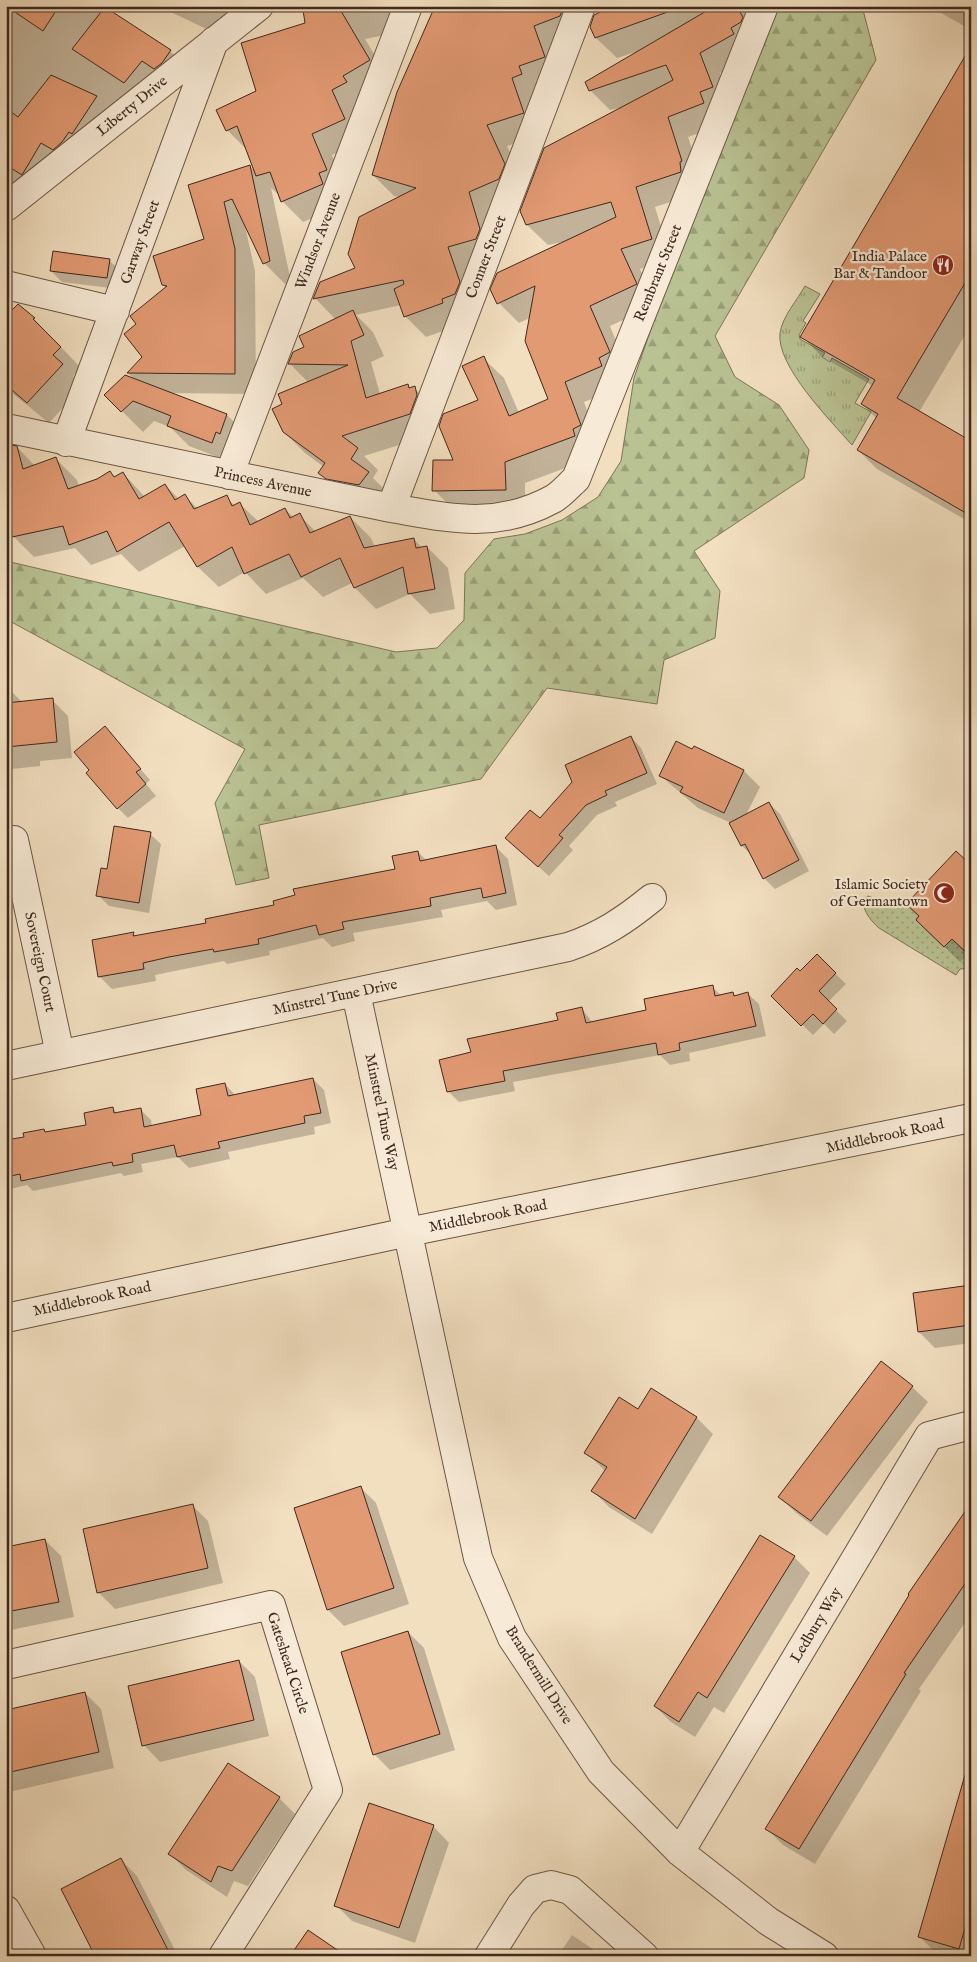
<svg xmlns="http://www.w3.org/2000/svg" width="977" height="1962" viewBox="0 0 977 1962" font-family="'IM FELL English',serif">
<defs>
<pattern id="grass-tufts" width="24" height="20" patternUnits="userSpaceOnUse" patternTransform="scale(1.25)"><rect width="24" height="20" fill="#b9c293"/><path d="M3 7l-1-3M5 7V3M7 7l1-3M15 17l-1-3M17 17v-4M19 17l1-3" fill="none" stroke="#989e77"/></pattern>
<pattern id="forest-firs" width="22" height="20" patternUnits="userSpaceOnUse" patternTransform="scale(1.25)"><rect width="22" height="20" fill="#b9c293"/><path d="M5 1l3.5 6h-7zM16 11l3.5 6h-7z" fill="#989e77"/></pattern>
<pattern id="park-dots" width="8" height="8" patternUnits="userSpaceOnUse" patternTransform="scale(1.25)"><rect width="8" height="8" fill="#b9c293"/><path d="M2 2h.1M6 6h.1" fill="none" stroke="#989e77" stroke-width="1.8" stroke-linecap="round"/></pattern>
</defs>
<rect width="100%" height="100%" fill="#f2dfc0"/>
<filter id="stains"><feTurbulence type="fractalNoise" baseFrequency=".004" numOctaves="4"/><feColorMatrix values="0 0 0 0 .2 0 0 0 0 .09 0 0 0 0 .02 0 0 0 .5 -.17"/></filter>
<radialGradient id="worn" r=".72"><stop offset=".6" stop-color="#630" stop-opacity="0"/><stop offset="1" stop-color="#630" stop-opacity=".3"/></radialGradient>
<!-- grass -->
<path fill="url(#grass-tufts)" stroke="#7c7558" d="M805,286L820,294L803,321L806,323L799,335L800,339L825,353L822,357L830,362L832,358L869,379L855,403L871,412L852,445C831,421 776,366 780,333C782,317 798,299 805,286Z"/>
<!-- forest -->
<path fill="url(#forest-firs)" stroke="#7c7558" d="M779,6H862L876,60L715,336L735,377L779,405L809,450L804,478L694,551L720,591L715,638L664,660L657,704L547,688L481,779L259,825L269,878L236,885L215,803L245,749L6,619V561L396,652L437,648L464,620L465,573L494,539L525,534L562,520L598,497L621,461L634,378L669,277Z"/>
<!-- park -->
<path fill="url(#park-dots)" stroke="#7c7558" d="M868,896L890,905L902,900L919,916L916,920L944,947L952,939L966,953L971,949V968L960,969L956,975L879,928C870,920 865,913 862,901Z"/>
<!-- shadow -->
<path fill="#0003" d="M6,6H98L110,18L170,51L191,72L6,210Z
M158,6H251L234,42Z
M328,6H402L407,31L365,39L390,81L367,103L352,111L365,140L332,155L347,191L343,205L303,222L282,201L280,196L271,188L291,282L285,284L264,263L245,226L255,271L256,394L170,393L227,415L248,436L233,463L189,446L170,427L154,421L143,432L106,395L136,381L128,373L144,357L138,324L167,288L163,285L206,240L189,186L250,166L257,174L248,151L227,130L307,24Z
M436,6H574L544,133L507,146L525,186L463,324L426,337L405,316L401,305L356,315L373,332L384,356L371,362L380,394L408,385L411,389L414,388L435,409L431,435L364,456L378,470L373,478L389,494L341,493L320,473L324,467L305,453L284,432V405L309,383L290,364L336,320L315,298L357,269L400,197L394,196L373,175Z
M610,6H744L762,39L753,54L720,73L732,107L724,124L688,137L702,181L701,192L655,207L671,259L640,269L656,305L610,326L629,373L622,387L584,402L600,445L595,457L525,483V510H454L434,490L455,462L480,401L483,358L504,378L519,413L550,400L530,318L519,323L499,303L568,241L548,245L527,225L522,211L625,107L610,110L590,90L642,50L617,58L596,38L591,27L611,8Z
M932,6H971V30L934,9Z
M971,48V325L919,412L971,442V523L877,469L858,450L876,418L862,404L873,386L821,356L802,336Z
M109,260L120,271L118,289L62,282L51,271Z
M18,306L34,319L81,368L73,376L83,386L49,423L6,388V307L12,312Z
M17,447L35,466L56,459L77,480L79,486L110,473L115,478L123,473L145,497L165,485L179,499L185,496L198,509L226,497L235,506L240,504L259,522L285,509L294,518L299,515L316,532L350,517L371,538L375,547L414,539L422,548L427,547L448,568L455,609L430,614L410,594L376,609L355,588L352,583L323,597L303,578L266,594L245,572L219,587L198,567L185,546L139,572L121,554L91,565L75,548L34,557L13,536L12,529L9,526L6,527V449Z
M10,690L22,702L52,700L68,716L72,758L40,761V766L12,769L6,763V691Z
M105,728L150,780L146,784L156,796L128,818L118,808L91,771Z
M631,737L641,748L657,784L615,802L617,806L597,815L569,846L573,850L549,876L506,838L540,820L574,782Z
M694,748L744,771L760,787L746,815L769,803L780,814L809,871L775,889L764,878L753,856L742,846L731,823L698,808L661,776Z
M150,834L161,844L149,913L109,906L98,895L108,870Z
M496,847L508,859L517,905L496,910L487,901L441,910L443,917L353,933L355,941L332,947L323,938L269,951L270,955L227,964L224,961L155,975L156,981L112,989L99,976L133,934L136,937L207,924L276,906L396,870L418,852L427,861Z
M956,852L969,954L960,962L917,920Z
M817,956L846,984L828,1002L847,1021L834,1034L824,1024L813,1035L772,996Z
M712,987L722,996L732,993L736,996L748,994L759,1004L766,1036L689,1053L690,1061L670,1065L660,1055L513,1082L515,1091L459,1102L448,1091L472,1053L559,1021L582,1009L593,1023L648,1011Z
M313,1079L324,1090L331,1123L314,1127L315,1134L228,1152L230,1159L189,1168L178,1157L141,1164L143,1172L124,1176L121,1173L33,1191L27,1185L6,1190V1142L25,1138L43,1130L47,1133L88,1126L112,1108L118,1114L140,1109L151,1120L152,1127L203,1116L225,1084L236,1096Z
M971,1287V1343L935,1348L919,1332Z
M912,1387L928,1402L827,1536L796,1513L780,1497Z
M651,1390L697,1418L713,1434L652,1534L609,1507L593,1491L605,1471L586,1452L639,1410Z
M360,1487L376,1503L409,1604L344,1626L328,1610Z
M192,1505L208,1521L223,1583L115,1609L99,1593L84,1530Z
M971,1528V1614L919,1689L921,1691L815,1864L783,1845L767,1829Z
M45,1540L61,1556L74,1617L6,1631V1548Z
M794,1557L810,1573L724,1713L714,1707L695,1737L671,1722L655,1706Z
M408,1632L424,1648L455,1750L390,1770L374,1754Z
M239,1661L255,1677L269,1736L160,1762L144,1745Z
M85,1693L101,1709L114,1768L9,1792L6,1790V1711Z
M971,1759V1956H947L936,1953L920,1937Z
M279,1798L295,1814L248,1886L234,1881L227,1897L186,1870L170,1854Z
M433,1826L449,1843L415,1943L352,1921L336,1905Z
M121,1860L137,1876L178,1956H96Z
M572,1935L603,1956H558Z"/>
<!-- building -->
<path fill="#e29a73" stroke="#3f281e" d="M6,6H59L43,31Z
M321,6H338L370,60L343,76L347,82L332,90L345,119L312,134L327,170L319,173L323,184L281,202L270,172L256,176L237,126L226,131L216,110L256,91L241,43L305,23L303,10Z
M435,6H564L560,16L534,26L545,57L519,66L522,74L512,78L524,113L487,125L505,164L499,179L469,192L480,229L476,239L448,247L460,282L455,294L442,299L443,303L404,317L394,289L404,284L403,280L313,299L320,282L355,268L348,254L359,217L416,188L372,175L397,92Z
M613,6H676V9L595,38L590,27L594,15Z
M715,6H736L743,17L741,22L731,28L734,34L700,53L713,87L700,92L704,103L668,117L682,161L680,162L681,172L636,187L652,239L621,249L637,284L590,306L610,352L599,358L602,366L565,382L581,425L573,429L575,436L505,462L506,490L432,491L433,460H453L439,426L443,414L478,400L462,366L484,356L509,416L548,399L525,341L535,286L497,304L490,289L497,273L616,217L611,202L526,225L520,211L544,148L673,80L666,65L589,91L585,82Z
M105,7L171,50L162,63L154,69L142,61L124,83L72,49Z
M971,46V273L897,398L971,441V516L857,450L878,414L861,404L875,380L800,337Z
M51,75L97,96L72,134L69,132L62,142L53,150L41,143L22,175L6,165V108L18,117Z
M250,165L270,261L263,264L232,199L224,202L235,249V374L127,373L142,357L124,334L136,324L130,316L167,286L162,285L153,256L204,239L188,185Z
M53,251L110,259L107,278L50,271Z
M18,304L35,318L33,319L61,347L53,355L63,364L27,403L6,385V316Z
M353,310L364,335L351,341L366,398L408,384L409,388L415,386L417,395L410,414L342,436L358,448L351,459L369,472L359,485L326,479L318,473L325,463L283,432L272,409L282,404L278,394L348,365L288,364L293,352L304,347L299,336Z
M125,375L227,414L220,434L216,432L212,443L167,426L171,416L133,401L121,412L104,395Z
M6,444L17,446L23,469L56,457L68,489L97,479L110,471L114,477L123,472L139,499L165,484L175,500L185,494L194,509L227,495L232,506L240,502L250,525L285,508L290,518L300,513L310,533L350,516L364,548L414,538L416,548L427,546L435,589L408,594L403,567L354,588L340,558L301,577L289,554L244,574L232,547L197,567L169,522L117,552L107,531L69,545L63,526L12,537L9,521L6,522Z
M53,698L57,742L6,747V703Z
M105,726L141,769L136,772L146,784L117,809L86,773L89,770L74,752Z
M631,736L647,773L605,791L607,795L586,805L559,835L563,838L538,867L505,838L530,810L540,818L572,782L565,765Z
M676,741L692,749L694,746L744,770L724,813L680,792L683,787L659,776Z
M769,802L799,860L763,879L745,844L741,846L729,823Z
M114,826L151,832L139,903L96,896L101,868L107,869Z
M496,845L506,893L483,898L481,888L430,898L431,906L342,922L344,929L319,935L316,925L258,939L259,944L214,952L213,949L169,957L143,963L144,969L98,977L92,940L134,932L133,936L206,923L205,919L274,905L273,901L295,895L293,889L395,869L392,856L418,851L420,861Z
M956,851L971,865V957L952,939L944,947L916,920L919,916L906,904Z
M817,954L836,973L819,991L837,1009L823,1024L813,1014L801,1026L771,996L797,968L800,971Z
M713,985L715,996L733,992L734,996L748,992L756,1026L679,1043L680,1050L658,1055L656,1043L503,1071L505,1081L447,1092L439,1060L471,1052L467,1039L558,1020L556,1013L582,1007L586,1023L646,1010L644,999Z
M313,1078L321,1113L304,1116L305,1123L218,1142L220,1148L177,1157L174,1145L132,1154L133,1162L113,1166L112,1162L21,1181L20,1174L6,1177V1140L24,1137L23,1133L44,1129L45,1132L86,1125L84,1113L113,1107L114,1113L141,1108L144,1127L201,1115L196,1089L225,1083L228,1096Z
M971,1285V1325L918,1332L913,1293Z
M881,1361L913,1386L811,1521L778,1497Z
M651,1388L697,1417L635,1519L591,1491L607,1467L584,1453L619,1397L638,1409Z
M361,1486L394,1588L327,1610L294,1508Z
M971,1503V1575L904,1673L906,1674L799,1849L765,1829L909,1595L908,1594Z
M193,1504L208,1568L97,1593L83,1529Z
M760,1535L795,1556L707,1698L698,1692L679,1722L654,1706Z
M45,1539L59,1602L6,1612V1547Z
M408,1631L440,1734L373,1755L341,1652Z
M239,1660L254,1720L142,1746L128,1686Z
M85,1692L99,1752L6,1773V1710Z
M228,1763L280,1797L232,1871L218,1866L211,1882L168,1854Z
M965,1775L971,1776V1907L959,1949L918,1937Z
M369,1803L434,1825L399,1928L334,1906Z
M121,1858L148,1911L171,1956H95L61,1889Z
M308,1930L346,1956H290Z"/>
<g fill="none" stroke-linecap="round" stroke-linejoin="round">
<!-- minor casing -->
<g stroke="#6c5646" stroke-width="30">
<path id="minor" d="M6,207L259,6
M6,285L115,311
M6,428L391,508C450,518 496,530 553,499C561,495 569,485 576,479L764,6
M66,442L214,41
M229,475L408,6
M391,508L581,6
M14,840L60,1054
M356,993L478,1558L512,1638L601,1772L680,1852L768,1921L824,1956
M6,1066L568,947C601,936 625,920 652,898
M6,1665L271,1605L328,1790L223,1956
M680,1852L929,1436L971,1425
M6,1910L32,1956
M489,1956L521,1905L535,1889L551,1885L570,1890L644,1956"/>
</g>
<!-- tertiary casing -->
<g stroke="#6c5646" stroke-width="30">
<path id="tertiary" d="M6,1318L408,1232L971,1118"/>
</g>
<!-- minor -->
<use href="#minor" stroke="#f7ead6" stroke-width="28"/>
<!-- tertiary -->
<use href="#tertiary" stroke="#f7ead6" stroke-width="28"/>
</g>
<!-- icons -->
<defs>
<g id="restaurant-disc" transform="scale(1.125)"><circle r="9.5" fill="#8f2418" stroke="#f7ead6"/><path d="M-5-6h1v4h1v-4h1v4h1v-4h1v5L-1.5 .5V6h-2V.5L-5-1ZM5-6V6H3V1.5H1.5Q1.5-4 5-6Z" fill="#fff"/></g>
<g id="mosque-disc" transform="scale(1.125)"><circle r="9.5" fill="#8f2418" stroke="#f7ead6"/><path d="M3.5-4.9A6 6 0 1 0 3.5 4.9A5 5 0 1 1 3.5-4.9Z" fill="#fff"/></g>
</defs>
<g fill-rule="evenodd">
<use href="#restaurant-disc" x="943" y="265"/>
<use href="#mosque-disc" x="944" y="893"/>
</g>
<g text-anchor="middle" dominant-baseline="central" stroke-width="4.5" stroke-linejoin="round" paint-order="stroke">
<!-- street labels -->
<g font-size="15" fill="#3f281e" stroke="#f7ead6">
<text transform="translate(132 106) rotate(-39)">Liberty Drive</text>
<text transform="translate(318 241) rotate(-69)">Windsor Avenue</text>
<text transform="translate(140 242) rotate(-70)">Garway Street</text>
<text transform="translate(486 257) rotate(-69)">Conner Street</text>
<text transform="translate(658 273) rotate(-68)">Rembrant Street</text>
<text transform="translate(263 482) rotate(12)">Princess Avenue</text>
<text transform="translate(40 962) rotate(78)">Sovereign Court</text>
<text transform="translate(335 997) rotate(-12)">Minstrel Tune Drive</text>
<text transform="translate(382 1112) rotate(78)">Minstrel Tune Way</text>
<text transform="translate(885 1136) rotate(-12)">Middlebrook Road</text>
<text transform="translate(488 1216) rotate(-11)">Middlebrook Road</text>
<text transform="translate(92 1299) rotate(-12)">Middlebrook Road</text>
<text transform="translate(816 1625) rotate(-59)">Ledbury Way</text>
<text transform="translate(288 1663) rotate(72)">Gateshead Circle</text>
<text transform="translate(539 1675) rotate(58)">Brandermill Drive</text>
</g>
<!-- poi labels -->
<g font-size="15" fill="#3f281e" stroke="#f7ead6" text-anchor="end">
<text x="927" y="256">India Palace<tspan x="927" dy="17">Bar &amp; Tandoor</tspan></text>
<text x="928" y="884">Islamic Society<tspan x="928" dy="17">of Germantown</tspan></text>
</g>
</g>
<!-- margin -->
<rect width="977" height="1962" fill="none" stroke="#f2dfc0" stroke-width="25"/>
<rect x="8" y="8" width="962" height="1947" fill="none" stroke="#3f281e" stroke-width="2.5"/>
<rect x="12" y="12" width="952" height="1937" fill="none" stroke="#3f281e"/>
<rect width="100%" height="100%" filter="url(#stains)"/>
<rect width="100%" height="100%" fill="url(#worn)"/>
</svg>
